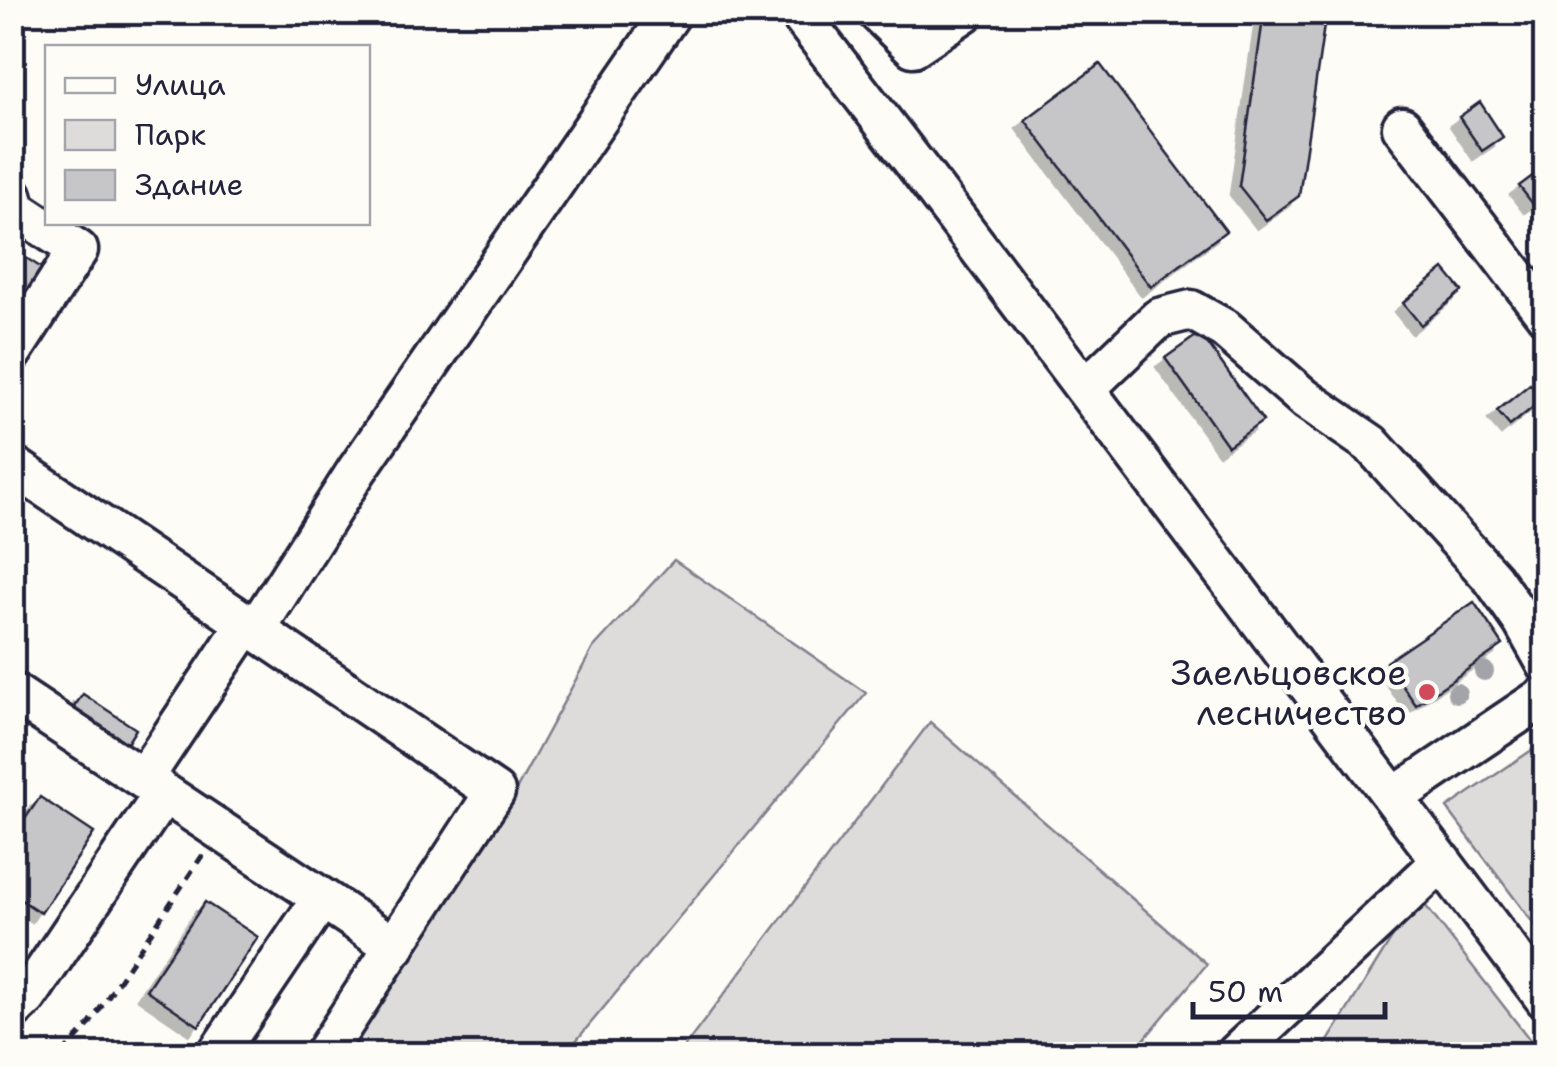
<svg xmlns="http://www.w3.org/2000/svg" width="1558" height="1067" viewBox="0 0 1558 1067" font-family="'Shantell Sans',sans-serif">
<defs>
<filter id="shadow"><feDropShadow dx="-9" dy="9" stdDeviation="0" flood-color="#0004"/></filter>
</defs>
<rect width="100%" height="100%" fill="#fdfcf7"/>
<filter id="ink" filterUnits="userSpaceOnUse"><feTurbulence type="fractalNoise" baseFrequency=".01" numOctaves="2"/><feDisplacementMap in="SourceGraphic" scale="20" xChannelSelector="R" yChannelSelector="G"/><feConvolveMatrix kernelMatrix="1 2 1 2 8 2 1 2 1" color-interpolation-filters="sRGB"/></filter>
<g filter="url(#ink)">
<!-- green -->
<path fill="#dddcdb" stroke="#807f8b" stroke-width="2.5" d="M674,560L866,693L565,1054H341L488,842L593,648Z
M930,722L1207,964L1132,1054H679Z
M1545,741V939L1447,808Z
M1418,896L1541,1054H1320Z"/>
<!-- building -->
<path fill="#c6c6c8" stroke="#22223b" stroke-width="2.5" filter="url(#shadow)" d="M1264,12H1326L1299,196L1266,220L1239,186Z
M1100,64L1226,231L1151,287L1025,120Z
M1480,102L1503,137L1482,151L1459,117Z
M1546,166V195L1533,204L1519,186Z
M12,249L45,270L12,318Z
M1444,269L1462,291L1421,325L1403,303Z
M1200,333L1263,421L1228,446L1165,358Z
M1530,384L1543,399L1510,426L1497,411Z
M1474,602L1503,645L1416,705L1386,662Z
M83,694L136,729L123,750L69,714Z
M40,797L94,833L41,913L12,894V838Z
M205,902L258,937L199,1026L146,990Z"/>
<g fill="none" stroke-linecap="round" stroke-linejoin="round">
<!-- minor casing -->
<g stroke="#22223b" stroke-width="45">
<path id="minor" d="M798,12L919,169L1546,1000
M877,12L913,47L965,12
M1402,127L1546,315
M12,195L16,209L78,250L12,352
M1085,389L1159,318L1191,310L1225,329L1304,398L1371,444L1493,579L1523,622L1546,663
M12,465L495,792L324,1054
M256,629L357,470L672,12
M12,692L322,898L217,1054
M143,779L247,623
M1394,797L1546,695
M322,898L395,947
M12,1011L27,997L164,793
M1236,1054L1442,861"/>
</g>
<!-- path -->
<path stroke="#22223b" stroke-width="5" stroke-dasharray="10 8" stroke-linecap="butt" d="M62,1054L89,1025L204,853"/>
<!-- minor -->
<use href="#minor" stroke="#fdfcf7" stroke-width="38"/>
</g>
<!-- trees -->
<g fill="#a3a3aa">
<circle cx="1484" cy="671" r="10"/>
<circle cx="1457" cy="693" r="10"/>
</g>
</g>
<!-- markers -->
<circle fill="#d1495b" stroke="#fdfcf7" stroke-width="4" cx="1427" cy="692" r="10"/>
<g text-anchor="middle" dominant-baseline="central" stroke-width="9" stroke-linejoin="round" paint-order="stroke">
<!-- poi labels -->
<g font-size="35" fill="#22223b" stroke="#fdfcf7" text-anchor="end">
<text x="1407" y="672">Заельцовское<tspan x="1407" dy="40">лесничество</tspan></text>
</g>
</g>
<!-- margin -->
<rect width="1558" height="1067" fill="none" stroke="#fdfcf7" stroke-width="50"/>
<rect x="25" y="25" width="1508" height="1017" fill="none" stroke="#22223b" stroke-width="4" filter="url(#ink)"/>
<!-- legend -->
<rect x="45" y="45" width="325" height="180" fill="#fdfcf7" stroke="#a5a5ac" stroke-width="2.5"/>
<rect x="65" y="78" width="50" height="15" fill="#fdfcf7" stroke="#a5a5ac" stroke-width="2.5"/>
<text x="135" y="95" font-size="30" fill="#22223b">Улица</text>
<rect x="65" y="120" width="50" height="30" fill="#dddcdb" stroke="#a5a5ac" stroke-width="2.5"/>
<text x="135" y="145" font-size="30" fill="#22223b">Парк</text>
<rect x="65" y="170" width="50" height="30" fill="#c6c6c8" stroke="#a5a5ac" stroke-width="2.5"/>
<text x="135" y="195" font-size="30" fill="#22223b">Здание</text>
<!-- scale -->
<path d="M1193 1002v15h192v-15" fill="none" stroke="#22223b" stroke-width="5"/>
<text x="1208" y="1002" font-size="30" fill="#22223b" stroke="#fdfcf7" stroke-width="8" paint-order="stroke">50 m</text>
</svg>
